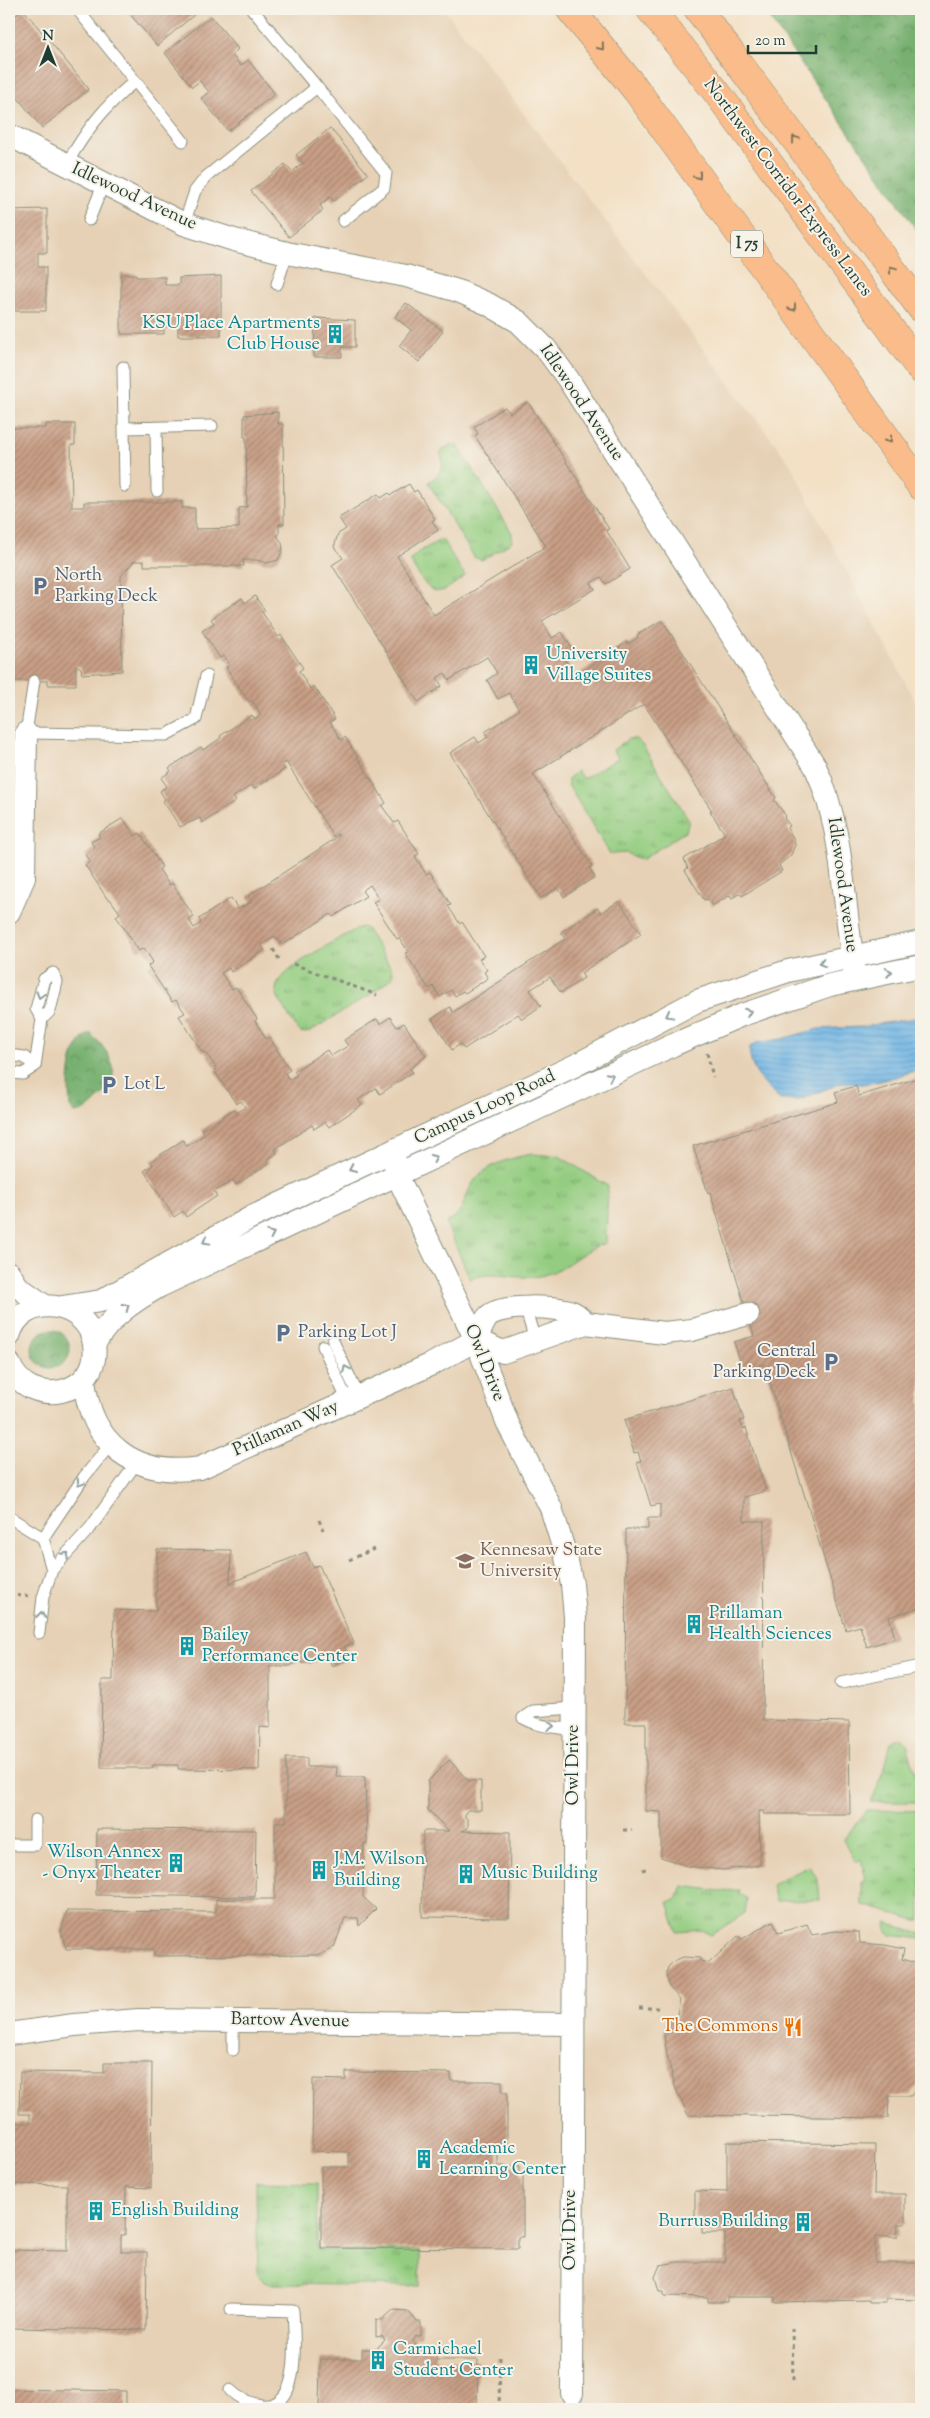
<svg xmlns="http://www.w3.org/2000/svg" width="930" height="2418" viewBox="0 0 930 2418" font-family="'Sorts Mill Goudy',serif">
<defs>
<pattern id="grass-tufts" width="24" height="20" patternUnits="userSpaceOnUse" patternTransform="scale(1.25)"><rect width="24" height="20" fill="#94cd81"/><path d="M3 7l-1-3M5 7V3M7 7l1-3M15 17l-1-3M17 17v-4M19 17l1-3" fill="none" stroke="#78a86a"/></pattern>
<pattern id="forest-crowns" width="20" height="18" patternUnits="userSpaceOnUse" patternTransform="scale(1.25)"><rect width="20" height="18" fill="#77b06f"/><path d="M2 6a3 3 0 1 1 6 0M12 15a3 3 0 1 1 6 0" fill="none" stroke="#61905c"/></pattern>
<pattern id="water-rules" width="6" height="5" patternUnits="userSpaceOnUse" patternTransform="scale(1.25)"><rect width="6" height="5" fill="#6db3e4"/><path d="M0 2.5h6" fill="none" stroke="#5993ba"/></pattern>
<pattern id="building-hatch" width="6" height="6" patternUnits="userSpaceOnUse" patternTransform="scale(1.25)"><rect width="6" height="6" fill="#c99f86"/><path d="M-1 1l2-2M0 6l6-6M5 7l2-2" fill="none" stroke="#a3836e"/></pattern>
</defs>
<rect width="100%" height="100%" fill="#f7f3e8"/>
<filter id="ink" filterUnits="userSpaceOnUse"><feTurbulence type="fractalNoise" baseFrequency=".02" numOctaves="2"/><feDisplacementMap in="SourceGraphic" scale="10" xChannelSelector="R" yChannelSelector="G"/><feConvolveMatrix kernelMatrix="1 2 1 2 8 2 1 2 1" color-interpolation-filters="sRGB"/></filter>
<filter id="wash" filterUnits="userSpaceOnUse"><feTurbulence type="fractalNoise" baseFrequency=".0096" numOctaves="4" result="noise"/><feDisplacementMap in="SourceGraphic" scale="20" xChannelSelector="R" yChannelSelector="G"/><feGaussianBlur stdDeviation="1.12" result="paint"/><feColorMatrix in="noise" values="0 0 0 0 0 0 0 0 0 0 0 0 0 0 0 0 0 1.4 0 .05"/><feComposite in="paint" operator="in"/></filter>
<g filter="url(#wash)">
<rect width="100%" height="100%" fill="#f3e0c5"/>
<!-- built -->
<path fill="#e6d1b6" d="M9,9H444L789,462L921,712V2409H9Z"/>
<!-- grass -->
<path fill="url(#grass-tufts)" stroke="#5a855a" d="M450,445L458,446L512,533V541L509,544L482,560L474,557L428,482C440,476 446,465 440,452Z
M442,539L465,576C450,586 437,602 423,581C418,574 413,568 411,560L417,553Z
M628,739H636L643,746L689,820L686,831L641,860L626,853L610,854L568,785V779L577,771L583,779L618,758L613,750Z
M361,927L366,928L393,971L392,978L368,996L309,1032L305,1033L300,1032C294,1025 275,997 276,989C278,969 343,936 361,927Z
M532,1154L559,1156L608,1186L606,1243C582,1249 568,1269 544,1275C519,1282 495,1269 470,1279L446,1223C465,1212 462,1204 471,1186C483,1165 510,1158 532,1154Z
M898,1738L902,1739L907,1744L921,1794V1802H871L884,1772L891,1742Z
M867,1810L921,1811L920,1921L862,1905V1881L866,1880L861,1859L856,1862L843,1840Z
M810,1866L818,1880L820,1900L776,1901L772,1886L774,1883Z
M683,1886L720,1891L739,1890L740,1894L747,1898L745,1913L711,1935L701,1930L677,1932L668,1902L677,1899Z
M886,1923L921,1934V1939L891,1935L887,1932Z
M256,2182L317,2183V2250L420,2251V2286L270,2284L264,2282L258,2274Z"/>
<!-- forest -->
<path fill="url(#forest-crowns)" stroke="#4b7652" d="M763,9H921V236Z
M90,1033C112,1054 125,1076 98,1099C91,1106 85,1112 75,1113L70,1107C68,1084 67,1046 90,1033Z
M32 1349a19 19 0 1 1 38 0a19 19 0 1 1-38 0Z"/>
<!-- water -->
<path fill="url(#water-rules)" stroke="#46788c" d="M921,1017V1069L881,1081L862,1084L841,1083L799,1100H780C766,1086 747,1069 750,1047L756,1043L781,1039L818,1029L860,1027Z"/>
<g id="blocks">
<!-- building -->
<path fill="url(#building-hatch)" d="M23,9L89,89L42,128L9,87V21Z
M133,9H201L157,46L129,13Z
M211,16L238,49L232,55L241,66L248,60L275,94L228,131L201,98L209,92L200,81L192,87L165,53Z
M330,128L368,174L334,201L330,197L320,205L323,210L289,237L251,191L285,164L292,172L303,163L296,155Z
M47,209V253H38V267H46V311H9V210Z
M121,274H136V277H165V285H179V278L221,276V336H178V327H164V334H121Z
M406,303L443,331L419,362L399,346L411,330L395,317Z
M315,318L355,320V347H342V357H314Z
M528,402L609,529L606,530L630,569L606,584L601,577L591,583L595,589L542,621L552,638L562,632L574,652L564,658L575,676L627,642L628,644L638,638L637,635L662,620L776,798L774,800L786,816L784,818L790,826L787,828L794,839L795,845L791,855L779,865L782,871L742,896L740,893L732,898L730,895L712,906L708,899L704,900L685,870L688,868L684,859L725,834L710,811H712L644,704L533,774L592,866L589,868L595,877L564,897L558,888L541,898L450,753L475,737L479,743L488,737L485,732L519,710L509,693L498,699L492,689L487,680L497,673L487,657L449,680L445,673L437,678L442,686L418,702L332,565L343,558L334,547L338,534L346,529L339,518L378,494L381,498L389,493L391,495L409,484L414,492L417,490L435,519L432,521L438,530L397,556L434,615L546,546L475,436L478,434L474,427L505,407L510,413Z
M278,412V424H283L284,524H279V535H277L282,543L283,549L278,560L267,563L257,560H243L244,566H144V561H134L121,576L122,671L82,674L81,668L76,665V685H48V681H14V685H9V425H12V428H46V424H75V445H71L72,507H84V502H182V508H195V529L239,528V508L247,507L246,437H244V415Z
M255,596L265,611L262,612L278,637L281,635L303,668L299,671L310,689L314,686L335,719L330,722L341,740L345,737L386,803L382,806L394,823L398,821L419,854L415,856L426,874L430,872L451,905L448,906L460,924L462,922L484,956L479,959L487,970L484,972L488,978L465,993L463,991L455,996L451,990L440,997L433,986L429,989L405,953L409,952L399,938L397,939L373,902L379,899L370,885L362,891L366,896L333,917L331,914L282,945L275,936L261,945L265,950L231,972L229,968L221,973L232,989L236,987L257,1019L255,1021L266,1039L269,1037L290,1070L285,1073L289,1080L297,1075L294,1071L327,1050L331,1056L348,1046L344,1040L377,1019L380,1024L390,1017L397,1027L404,1023L426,1056L410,1069L413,1072L380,1094L376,1088L358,1100L362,1105L329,1127L325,1122L314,1129L312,1125L275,1149L277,1153L267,1160L269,1163L236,1185L233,1180L214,1192L217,1196L186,1217L183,1211L174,1217L144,1171L153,1165L151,1161L183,1140L187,1146L205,1134L202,1130L234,1109L237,1113L245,1107L241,1101L236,1104L214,1070L217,1069L205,1052L203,1053L179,1016L185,1013L176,1000L172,1002L148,966L153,962L144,948L139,951L116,916L120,913L110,899L108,900L85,865L90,862L85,855L95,848L91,842L100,837L98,834L123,818L135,836L140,833L162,867L159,869L169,885L172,883L194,917L189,920L194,928L201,923L199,919L231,898L238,909L252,901L248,896L339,836L338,834L334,837L286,762L282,765L285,769L254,789L252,785L233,797L236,801L202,823L200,818L180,827L163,801L165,799L160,791L167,786L161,778L171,771L169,768L201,747L203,750L221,738L220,736L252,715L255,719L261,715L252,700L249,702L226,667L230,665L224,656L220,658L202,631L214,623L211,619L242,598L245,603Z
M619,901L641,934L581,973L584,978L561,993L550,977L530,990L541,1006L522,1019L518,1014L464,1049L460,1044L452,1050L432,1019L450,1007L453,1012L565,939L561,932L598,908L601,913Z
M921,1077V1607L889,1617L895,1638L867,1647L860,1626L846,1630L764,1364L743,1370L734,1342L754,1336L710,1192L708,1193L693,1146L838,1102L835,1092L856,1086L859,1096Z
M733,1387L744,1420L740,1421L743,1429L746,1428L766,1491L744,1497V1521H764L763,1720L849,1722L850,1814H764V1811H759L760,1865L723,1870L687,1866L661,1857V1812L646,1811V1723H625L626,1529H648V1518H660V1504L651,1506L637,1462L641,1461L638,1452L634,1453L624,1420Z
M157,1549L231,1550L230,1583L306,1552L313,1567L319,1565L354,1643L344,1647L350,1658L332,1666L327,1655L310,1663H302L300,1660L290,1666H270V1728L260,1727L259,1770L178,1769V1765H153V1768H101L102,1680H113L114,1610L156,1611Z
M286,1758H307V1767H337L336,1777H365L367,1843H364L363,1897L376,1909L359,1926L358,1918H345L334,1947L320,1955L154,1956V1949H66L61,1931L67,1911L216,1912V1899H275V1822H286Z
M449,1760L469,1781H481V1810H468L465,1813V1817L468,1820V1828L462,1831L510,1832L509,1918L422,1917L423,1831H449L428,1810V1781Z
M97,1829L256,1830L255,1897L96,1895Z
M773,1921L778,1933L807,1924L812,1935L835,1931L859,1932L860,1943L885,1945L904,1949L902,1959L921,1965V2080L911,2096H889L888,2118L688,2115L675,2087L667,2055L664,2035L666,2017L676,2019L680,1999L669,1987L666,1974L668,1967L674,1961L683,1957L700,1958V1961L709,1963L738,1936L742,1939Z
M104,2063H152L151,2188L126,2187L125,2235H121V2252H147L146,2330L9,2328V2250L67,2251V2185L9,2184V2123H30V2114H19L20,2072L104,2073Z
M346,2072L451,2073V2081H502V2092H507V2149H498V2166H520V2175H523V2237H518V2249L321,2248V2167H349V2152L312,2151L313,2079L346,2080Z
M727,2142L875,2144L874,2194H905V2224H898L897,2237H875V2263H919V2267H921V2297H918V2300L886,2299V2303H869V2300L775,2302V2297H727V2302H708V2297L664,2296V2291H659L655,2277L660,2265L678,2262H725V2233H702V2219L695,2218V2191L727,2192Z
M393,2310L408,2311L417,2322H421V2336H416L413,2341L419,2350H436V2360H478L477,2409H319L320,2359H362V2349H379L378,2347L385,2340L382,2336L376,2337V2319L382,2320Z
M9,2389L126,2391V2409H9Z"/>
</g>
</g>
<g filter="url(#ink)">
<use href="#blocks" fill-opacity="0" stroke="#898e7c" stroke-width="1"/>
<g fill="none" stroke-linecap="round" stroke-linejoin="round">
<!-- service casing -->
<g stroke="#898e7c" stroke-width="13">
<path id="service" d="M252,9L317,87
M135,81L183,141
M66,165C87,129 103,108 135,81L77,9
M89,220L103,185
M184,224L195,191L206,177L317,87L386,173L384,188L343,221
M277,284L287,253
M123,367L125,486
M156,427L157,491
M124,428L212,426
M34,681L26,733L166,735L196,719L206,676
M9,1055L24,1057L35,1066
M9,1073L23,1074L35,1066L42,1019L50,1011L57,982L53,973L44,979L36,1009L42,1019
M525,1307L535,1340
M333,1341L359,1397
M323,1346L348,1402
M9,1517L43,1538L84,1477L110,1445
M43,1538L52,1570
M39,1633L43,1597L52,1570L91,1527L137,1462
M841,1683L921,1666
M574,1708L533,1711L523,1718C541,1728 554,1726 574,1730
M9,1845H35V1820
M233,2050V2021
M230,2390C239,2399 249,2403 261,2405C303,2411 294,2335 293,2311L231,2309
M568,2409L572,2393"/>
</g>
<!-- minor casing -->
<g stroke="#898e7c" stroke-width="24">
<path id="minor" d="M9,135L184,224L234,240L287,253L406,276L458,291L488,304L519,322L546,349L568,379L815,766C846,833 842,907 856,979
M9,912L24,878L26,733
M396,1149L394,1159L397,1175L476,1340L508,1424L551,1508L565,1553L572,1584L575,1617L572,2393
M9,1273L18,1287L45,1306
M62,1307L101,1301L252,1217L576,1065L697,1001L788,971L921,942
M9,1336C21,1291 88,1300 94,1344C102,1395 28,1412 9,1363
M476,1340L503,1352L586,1323L664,1333L692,1330L748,1314
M476,1340C480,1333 483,1321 489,1316C500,1304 560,1306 574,1313C578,1315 582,1320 586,1323
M94,1344C111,1316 132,1302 160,1286L673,1045L742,1015L830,985L921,966
M84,1379C90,1444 135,1478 200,1468L432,1364L476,1340
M9,2034L74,2025L139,2020L572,2024"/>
</g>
<!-- motorway casing -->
<g stroke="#898e7c" stroke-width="29">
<path id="motorway" d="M570,9L637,91L921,486
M650,9L715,90L921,370
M698,9L921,308"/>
</g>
<!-- path -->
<path stroke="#898e7c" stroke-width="3" stroke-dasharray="4 4" stroke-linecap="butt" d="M273,949L279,959
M293,964L377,995
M707,1053L713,1077
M319,1520L323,1530
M349,1560L374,1549
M9,1595L28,1596
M623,1830H632
M642,1870L649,1868
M639,2008H658
M792,2328L793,2380
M499,2409L500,2357"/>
<!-- service -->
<use href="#service" stroke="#fff" stroke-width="11"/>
<!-- minor -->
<use href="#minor" stroke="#fff" stroke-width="22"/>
<!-- motorway -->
<use href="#motorway" stroke="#f9bc8a" stroke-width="28"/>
</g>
<!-- one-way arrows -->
<defs><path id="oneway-chevron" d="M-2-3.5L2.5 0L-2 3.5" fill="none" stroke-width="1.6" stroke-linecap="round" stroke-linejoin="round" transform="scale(1.25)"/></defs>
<g stroke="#81765b">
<use href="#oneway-chevron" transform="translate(601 47) rotate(51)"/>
<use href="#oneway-chevron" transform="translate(795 139) rotate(-127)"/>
<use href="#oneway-chevron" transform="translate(698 176) rotate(54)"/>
<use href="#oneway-chevron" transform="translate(892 269) rotate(-127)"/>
<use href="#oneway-chevron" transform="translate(793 308) rotate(54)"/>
<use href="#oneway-chevron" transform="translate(889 440) rotate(54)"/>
</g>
<g stroke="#8f9e9a">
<use href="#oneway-chevron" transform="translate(822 963) rotate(166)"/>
<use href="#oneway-chevron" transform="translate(889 972) rotate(-10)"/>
<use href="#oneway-chevron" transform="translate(40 995) rotate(106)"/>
<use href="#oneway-chevron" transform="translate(748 1012) rotate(-21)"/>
<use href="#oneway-chevron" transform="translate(669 1015) rotate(151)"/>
<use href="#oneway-chevron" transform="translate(610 1076) rotate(-26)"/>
<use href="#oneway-chevron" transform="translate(434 1158) rotate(-25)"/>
<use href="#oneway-chevron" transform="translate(352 1169) rotate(155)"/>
<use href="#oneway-chevron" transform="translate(271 1234) rotate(-25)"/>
<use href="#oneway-chevron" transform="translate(206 1241) rotate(151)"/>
<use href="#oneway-chevron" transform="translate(126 1307) rotate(-37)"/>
<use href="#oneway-chevron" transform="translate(346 1369) rotate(-115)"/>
<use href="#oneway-chevron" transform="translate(80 1483) rotate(124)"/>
<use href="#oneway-chevron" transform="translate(66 1555) rotate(-47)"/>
<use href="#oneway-chevron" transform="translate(41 1615) rotate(-83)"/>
<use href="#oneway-chevron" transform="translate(551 1726) rotate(3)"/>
</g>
</g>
<!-- icons -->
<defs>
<g id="building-bare" transform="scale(1.5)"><path d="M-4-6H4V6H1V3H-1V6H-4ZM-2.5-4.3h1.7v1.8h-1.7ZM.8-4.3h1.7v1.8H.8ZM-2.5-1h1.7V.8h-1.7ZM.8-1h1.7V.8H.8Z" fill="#0f9aa8" stroke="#f7f3e8" stroke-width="2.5" paint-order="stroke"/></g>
<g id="parking-bare" transform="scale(1.5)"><path d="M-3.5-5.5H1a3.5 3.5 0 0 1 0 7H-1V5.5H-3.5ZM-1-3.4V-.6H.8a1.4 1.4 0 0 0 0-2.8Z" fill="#5c6f8a" stroke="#f7f3e8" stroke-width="2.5" paint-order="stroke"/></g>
<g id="university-bare" transform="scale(1.5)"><path d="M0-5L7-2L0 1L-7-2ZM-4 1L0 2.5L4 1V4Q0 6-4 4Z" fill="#8d6e63" stroke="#f7f3e8" stroke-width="2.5" paint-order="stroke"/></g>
<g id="restaurant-bare" transform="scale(1.5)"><path d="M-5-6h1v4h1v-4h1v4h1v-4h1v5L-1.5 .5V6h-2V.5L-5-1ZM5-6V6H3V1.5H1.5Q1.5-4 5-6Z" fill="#e8710a" stroke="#f7f3e8" stroke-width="2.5" paint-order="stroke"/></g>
</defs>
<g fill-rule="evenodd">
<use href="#building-bare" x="335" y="334"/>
<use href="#parking-bare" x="40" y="586"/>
<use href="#building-bare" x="531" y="665"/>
<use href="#parking-bare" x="109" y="1085"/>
<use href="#parking-bare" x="283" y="1333"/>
<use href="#parking-bare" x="831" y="1362"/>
<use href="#university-bare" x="465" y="1561"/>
<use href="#building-bare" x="694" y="1624"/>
<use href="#building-bare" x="187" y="1646"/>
<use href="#building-bare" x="176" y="1863"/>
<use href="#building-bare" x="319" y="1870"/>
<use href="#building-bare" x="466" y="1874"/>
<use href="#restaurant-bare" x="793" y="2027"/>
<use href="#building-bare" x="424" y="2159"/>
<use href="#building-bare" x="96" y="2211"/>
<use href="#building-bare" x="803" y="2222"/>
<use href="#building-bare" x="378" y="2360"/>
</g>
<g text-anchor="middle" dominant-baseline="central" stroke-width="4" stroke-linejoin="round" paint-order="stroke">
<!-- shield labels -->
<rect fill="#f7f3e8" stroke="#60746a" stroke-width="1" x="731" y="230.5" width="32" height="27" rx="4"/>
<g font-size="16" font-weight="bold" fill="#1f3d34">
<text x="747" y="244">I 75</text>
</g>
<!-- street labels -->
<g font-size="18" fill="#1f3d34" stroke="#f7f3e8">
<text transform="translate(787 188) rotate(53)">Northwest Corridor Express Lanes</text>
<text transform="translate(134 197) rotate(25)">Idlewood Avenue</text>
<text transform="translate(581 403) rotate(56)">Idlewood Avenue</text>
<text transform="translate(842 885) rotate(82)">Idlewood Avenue</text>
<text transform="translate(485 1108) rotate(-25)">Campus Loop Road</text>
<text transform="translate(484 1363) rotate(68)">Owl Drive</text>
<text transform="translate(286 1429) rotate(-24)">Prillaman Way</text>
<text transform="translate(574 1765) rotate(-90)">Owl Drive</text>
<text transform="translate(290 2021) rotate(1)">Bartow Avenue</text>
<text transform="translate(571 2230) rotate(-90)">Owl Drive</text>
</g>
<!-- culture labels -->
<g font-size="18" fill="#0d838f" stroke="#f7f3e8" text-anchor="start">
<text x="320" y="324" text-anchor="end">KSU Place Apartments<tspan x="320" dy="21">Club House</tspan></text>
<text x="546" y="655">University<tspan x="546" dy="21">Village Suites</tspan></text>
<text x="709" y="1614">Prillaman<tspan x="709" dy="21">Health Sciences</tspan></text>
<text x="202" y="1636">Bailey<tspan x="202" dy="21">Performance Center</tspan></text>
<text x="161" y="1853" text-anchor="end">Wilson Annex<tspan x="161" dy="21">- Onyx Theater</tspan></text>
<text x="334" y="1860">J.M. Wilson<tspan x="334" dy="21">Building</tspan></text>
<text x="481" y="1874">Music Building</text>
<text x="439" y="2149">Academic<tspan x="439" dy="21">Learning Center</tspan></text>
<text x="111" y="2211">English Building</text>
<text x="788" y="2222" text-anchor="end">Burruss Building</text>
<text x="393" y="2350">Carmichael<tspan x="393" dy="21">Student Center</tspan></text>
</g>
<!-- service labels -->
<g font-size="18" fill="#4e5e75" stroke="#f7f3e8" text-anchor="start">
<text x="55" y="576">North<tspan x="55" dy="21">Parking Deck</tspan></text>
<text x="124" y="1085">Lot L</text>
<text x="298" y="1333">Parking Lot J</text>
<text x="816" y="1352" text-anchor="end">Central<tspan x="816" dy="21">Parking Deck</tspan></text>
</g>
<!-- education labels -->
<g font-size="18" fill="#785e54" stroke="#f7f3e8" text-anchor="start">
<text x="480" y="1551">Kennesaw State<tspan x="480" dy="21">University</tspan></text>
</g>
<!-- food labels -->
<g font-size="18" fill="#c56008" stroke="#f7f3e8" text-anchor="end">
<text x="778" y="2027">The Commons</text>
</g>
</g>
<!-- margin -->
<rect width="930" height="2418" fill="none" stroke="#f7f3e8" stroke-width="30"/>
<!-- north arrow -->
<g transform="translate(48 48)" stroke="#f7f3e8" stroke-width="4" paint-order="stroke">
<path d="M0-4L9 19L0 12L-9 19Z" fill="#1f3d34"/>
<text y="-8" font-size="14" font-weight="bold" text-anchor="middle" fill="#1f3d34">N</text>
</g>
<!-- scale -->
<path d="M748 45v8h68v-8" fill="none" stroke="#1f3d34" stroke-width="2.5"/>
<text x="755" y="45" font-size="15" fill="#1f3d34" stroke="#f7f3e8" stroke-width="4" paint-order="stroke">20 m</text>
</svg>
